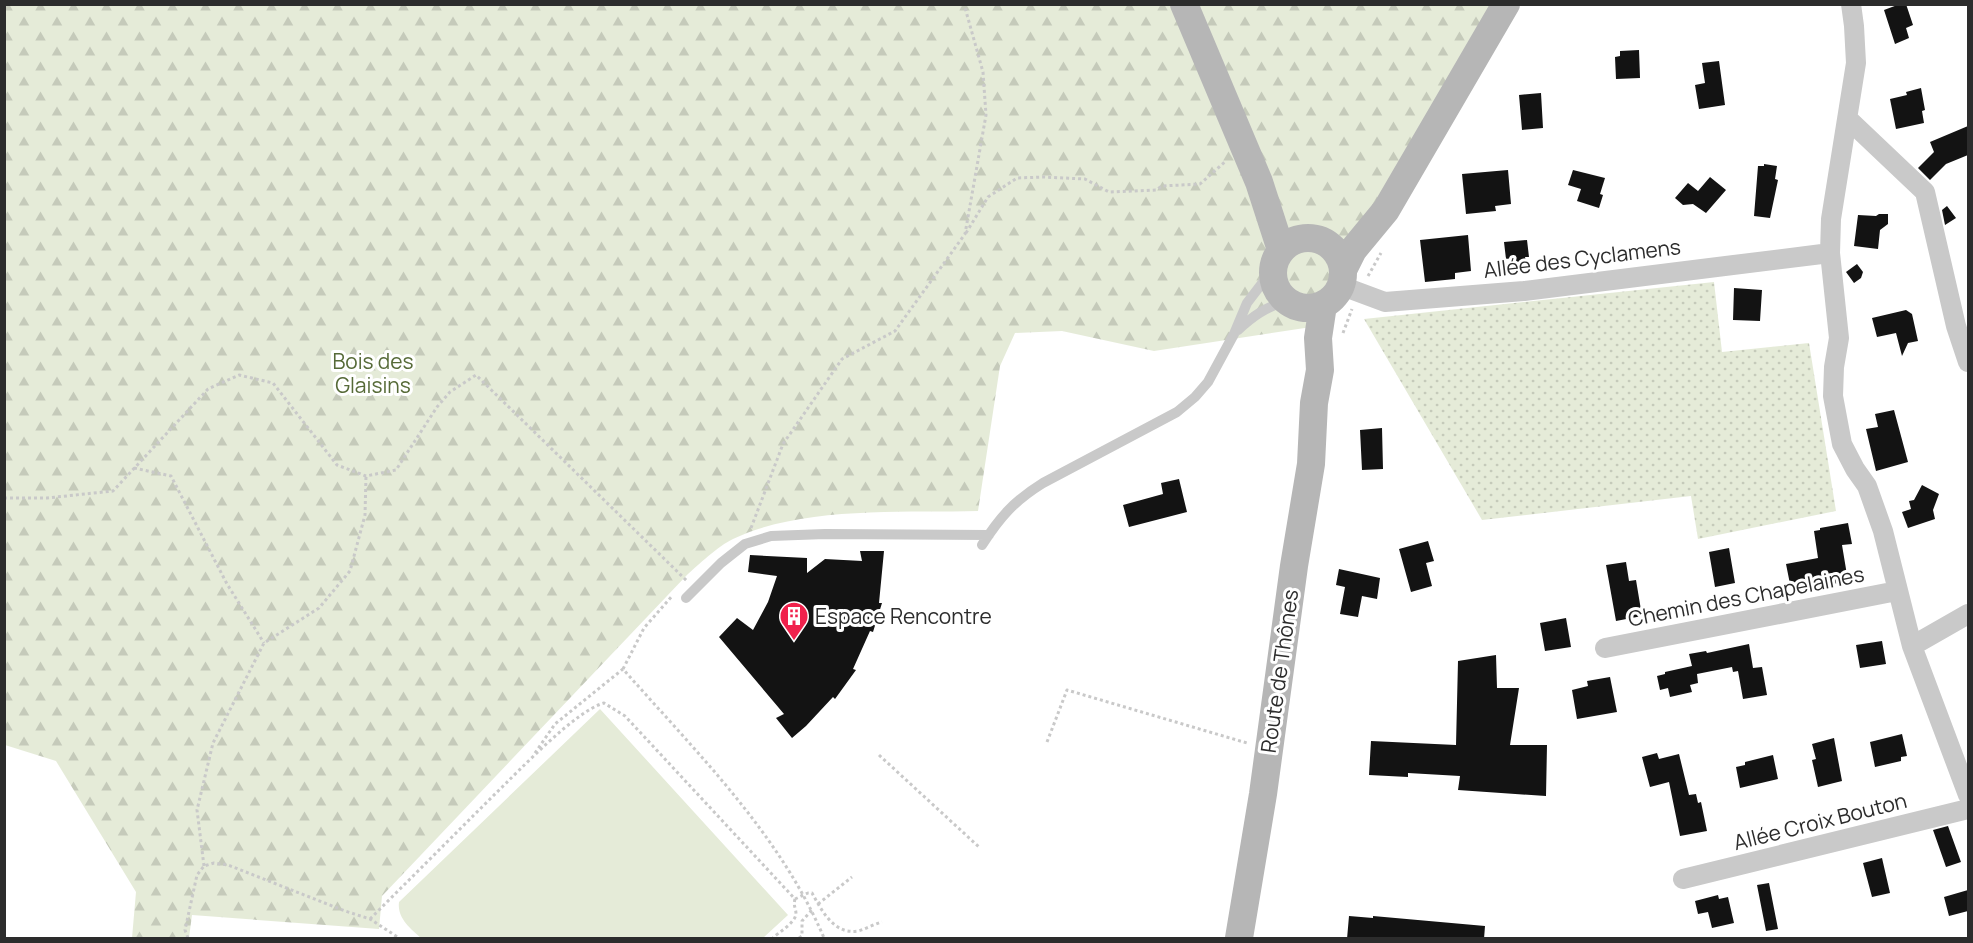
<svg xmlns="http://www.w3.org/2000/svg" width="1973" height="943" viewBox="0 0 1973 943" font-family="Manrope,sans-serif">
<defs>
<pattern id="grass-dots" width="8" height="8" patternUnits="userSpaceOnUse" patternTransform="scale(1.5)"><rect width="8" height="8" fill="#e5ebd8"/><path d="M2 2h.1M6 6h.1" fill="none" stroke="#c5caba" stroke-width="1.8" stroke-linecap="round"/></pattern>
<pattern id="forest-firs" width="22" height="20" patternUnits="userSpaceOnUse" patternTransform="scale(1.5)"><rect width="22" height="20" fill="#e5ebd8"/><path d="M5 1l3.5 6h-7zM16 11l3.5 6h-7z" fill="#c5caba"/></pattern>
</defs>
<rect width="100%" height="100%" fill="#fff"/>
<!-- grass -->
<path fill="url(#grass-dots)" d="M1714,282L1722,352L1809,343L1836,511L1698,539L1691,496L1482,520L1364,319Z"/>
<!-- forest -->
<path fill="url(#forest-firs)" d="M5,5H1506L1318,326L1154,351L1062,331L1015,333L1000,366L978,511C901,513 802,506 733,539C718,546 698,565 686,576L382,896L379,929L192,915L189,938H132L136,892L56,761L5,745Z"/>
<!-- pitch -->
<path fill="#e5ebd8" d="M600,709L788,915L763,938H421C410,928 397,918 399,902Z"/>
<!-- building -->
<path fill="#131313" d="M1900,4H1906L1913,25L1906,28L1909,38L1895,44L1884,10Z
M1639,50L1640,78L1616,79L1615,57L1620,56V51Z
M1719,61L1725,105L1699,109L1695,85L1705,83L1702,63Z
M1921,88L1925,110L1922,111L1924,123L1896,129L1890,99L1907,95L1906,92Z
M1541,93L1543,128L1522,130L1519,95Z
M1968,126V155L1946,164L1930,180L1918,168L1934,152L1930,142Z
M1764,164L1777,166L1775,179L1778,180L1770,218L1754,216L1758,166H1764Z
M1508,170L1511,204L1495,206L1496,211L1466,214L1462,174Z
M1573,170L1605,178L1600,194L1603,195L1599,208L1577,201L1581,189L1568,185Z
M1710,177L1726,190L1706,213L1693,204L1683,205L1675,198L1688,183L1698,191Z
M1947,206L1956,218L1945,225L1942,210Z
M1879,214H1888V224L1880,230L1878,249L1854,246L1858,215L1876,216Z
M1468,235L1471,271L1455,273V279L1425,282L1420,240Z
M1527,240L1529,257H1525L1526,261L1513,263L1512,258L1506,259L1504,242Z
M1857,264L1863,272L1861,278L1854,283L1846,272Z
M1734,288L1762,290L1760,321L1733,320Z
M1906,310L1912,314L1918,341L1908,343L1902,356L1896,333L1877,337L1872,318Z
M1894,410L1908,462L1876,471L1866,429L1878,427L1875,414Z
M1382,428L1383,469L1362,470L1360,430Z
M1179,479L1187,512L1129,527L1123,505L1163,494L1161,483Z
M1922,485L1939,494L1933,510L1935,519L1908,528L1902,512L1911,509L1909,501L1914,500Z
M1848,523L1852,544L1842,545L1848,581L1819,587L1818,579L1790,584L1786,564L1818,558L1814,531L1820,530V528Z
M1428,541L1434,561L1426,563L1432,586L1411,592L1399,549Z
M1729,548L1735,583L1715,587L1709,552Z
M860,551H884L879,603H882L873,632L870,631L853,669L856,670L835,699L833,697L806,726L792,738L776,718L784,714L719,637L737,618L753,630L768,602L777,576L748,572L750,555L807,558V573L825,559L862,561Z
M1626,562L1629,581L1636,580L1642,616L1616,621L1606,565Z
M1339,569L1380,578L1377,599L1362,596L1358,617L1340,614L1345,587L1336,585Z
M1566,618L1571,647L1545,651L1540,623Z
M1882,641L1886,664L1860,668L1856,645Z
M1749,644L1753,668L1762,667L1767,695L1743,699L1738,671L1733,672L1732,667L1697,674L1698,683L1690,685L1692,692L1670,697L1668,688L1660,690L1657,676L1665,674V672L1692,666L1689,654L1706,651L1707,653Z
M1496,655L1497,688H1519L1510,745H1547L1546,796L1458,790L1460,776L1408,773V777L1369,775L1371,741L1456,745L1458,661Z
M1610,677L1617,712L1577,719L1572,690L1588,686L1587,681Z
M1902,734L1907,756L1901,757V761L1875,767L1870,742Z
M1834,738L1842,781L1818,787L1812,760L1816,759L1812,744Z
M1657,753L1659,759L1679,754L1689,795L1696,794L1698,803L1701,802L1707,831L1680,836L1669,782L1650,787L1642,757Z
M1773,755L1778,779L1740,788L1736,767L1745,765V762Z
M1948,826L1961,862L1946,867L1933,830Z
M1882,858L1890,893L1872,897L1863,863Z
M1769,883L1778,929L1766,931L1757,885Z
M1968,890V911L1949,916L1944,897Z
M1718,895L1719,899L1728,897L1734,923L1712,928L1708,912L1698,914L1695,901Z
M1349,916L1373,918V916L1485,926L1484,939H1347Z"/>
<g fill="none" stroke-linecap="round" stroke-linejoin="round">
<!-- path -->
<path stroke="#c9c9c9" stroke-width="3" stroke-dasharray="3 3" stroke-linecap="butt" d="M966,233L988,197L1017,178L1043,177L1085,179L1109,192L1156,190L1162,186L1200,184L1226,161
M1368,276L1381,253
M1343,333L1352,309
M134,468L171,476L227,584L264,643
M4,498H47L113,491L208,389L239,375L273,383L337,465L366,476L396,470L437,407L450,392L476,375L687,581
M751,528L783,444L842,359L895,331L965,234L986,115L983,72L964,4
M623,669L644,628L673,595
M1047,742L1067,690L1247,743
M535,753L555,724L623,669C697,753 780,834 824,938
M879,755L979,847
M204,866L197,810L213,743L264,643L319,608L350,571L365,515L366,476
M795,899L808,893H812C822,911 834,935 858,931C866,929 874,924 882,922
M818,904L852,877
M370,919C412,877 454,835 496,793C520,770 575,711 604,703L625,716L795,899C793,906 796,908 796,914C795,923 779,932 773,938
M188,938L185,930L197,875L204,866L214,863L228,865L345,911L370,919L399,938
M799,938L802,936V921L812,910"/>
<!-- lane -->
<path stroke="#c9c9c9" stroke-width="10" d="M1238,330C1253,316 1266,307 1286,301
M982,545C1000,517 1014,501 1043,483L1177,412L1195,397L1208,382L1234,334L1247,303L1273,269
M686,598L721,563L745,544L771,536L825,534L989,535"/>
<!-- street -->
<path stroke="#c9c9c9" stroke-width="20" d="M1851,4L1854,26L1856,63L1831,219L1830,253L1839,338L1834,367L1833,396L1842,444L1855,469L1867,486L1883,531L1912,646L1968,795
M1848,119L1925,192L1956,326L1968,362
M1342,286L1385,302L1524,291L1830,253
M1912,646L1968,614
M1605,648L1897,591
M1683,879L1968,809"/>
<!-- secondary -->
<path stroke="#b6b6b6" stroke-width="28" d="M1184,4L1259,182L1281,250
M1273 273a35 35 0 1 1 70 0a35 35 0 1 1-70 0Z
M1344,268L1353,250L1386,210L1506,4
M1239,938L1263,794L1294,566L1311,464L1314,403L1320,370L1318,338L1323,305"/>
</g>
<!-- icons -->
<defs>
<g id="building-pin" transform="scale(1.5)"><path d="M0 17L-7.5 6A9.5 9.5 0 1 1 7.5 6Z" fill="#f0214c" stroke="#fff"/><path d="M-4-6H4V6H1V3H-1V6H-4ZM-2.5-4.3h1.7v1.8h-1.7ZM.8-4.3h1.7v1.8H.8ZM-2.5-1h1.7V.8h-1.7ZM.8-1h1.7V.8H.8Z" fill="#fff"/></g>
</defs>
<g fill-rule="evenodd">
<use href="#building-pin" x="794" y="616"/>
</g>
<g text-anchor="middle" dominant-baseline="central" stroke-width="6" stroke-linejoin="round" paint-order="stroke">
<!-- street labels -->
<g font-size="21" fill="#2c2c2c" stroke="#fff">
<text transform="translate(1582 258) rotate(-7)">Allée des Cyclamens</text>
<text transform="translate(1746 596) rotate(-11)">Chemin des Chapelaines</text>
<text transform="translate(1279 671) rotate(-82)">Route de Thônes</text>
<text transform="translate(1820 821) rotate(-14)">Allée Croix Bouton</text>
</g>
<!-- park labels -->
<g font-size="21" fill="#566a37" stroke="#fff">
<text x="373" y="361">Bois des<tspan x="373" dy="24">Glaisins</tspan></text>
</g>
<!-- poi labels -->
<g font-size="21" fill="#2c2c2c" stroke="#fff" text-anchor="start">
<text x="815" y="616">Espace Rencontre</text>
</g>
</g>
<!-- border -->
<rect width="1973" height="943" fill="none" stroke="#2c2c2c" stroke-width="12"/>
</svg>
